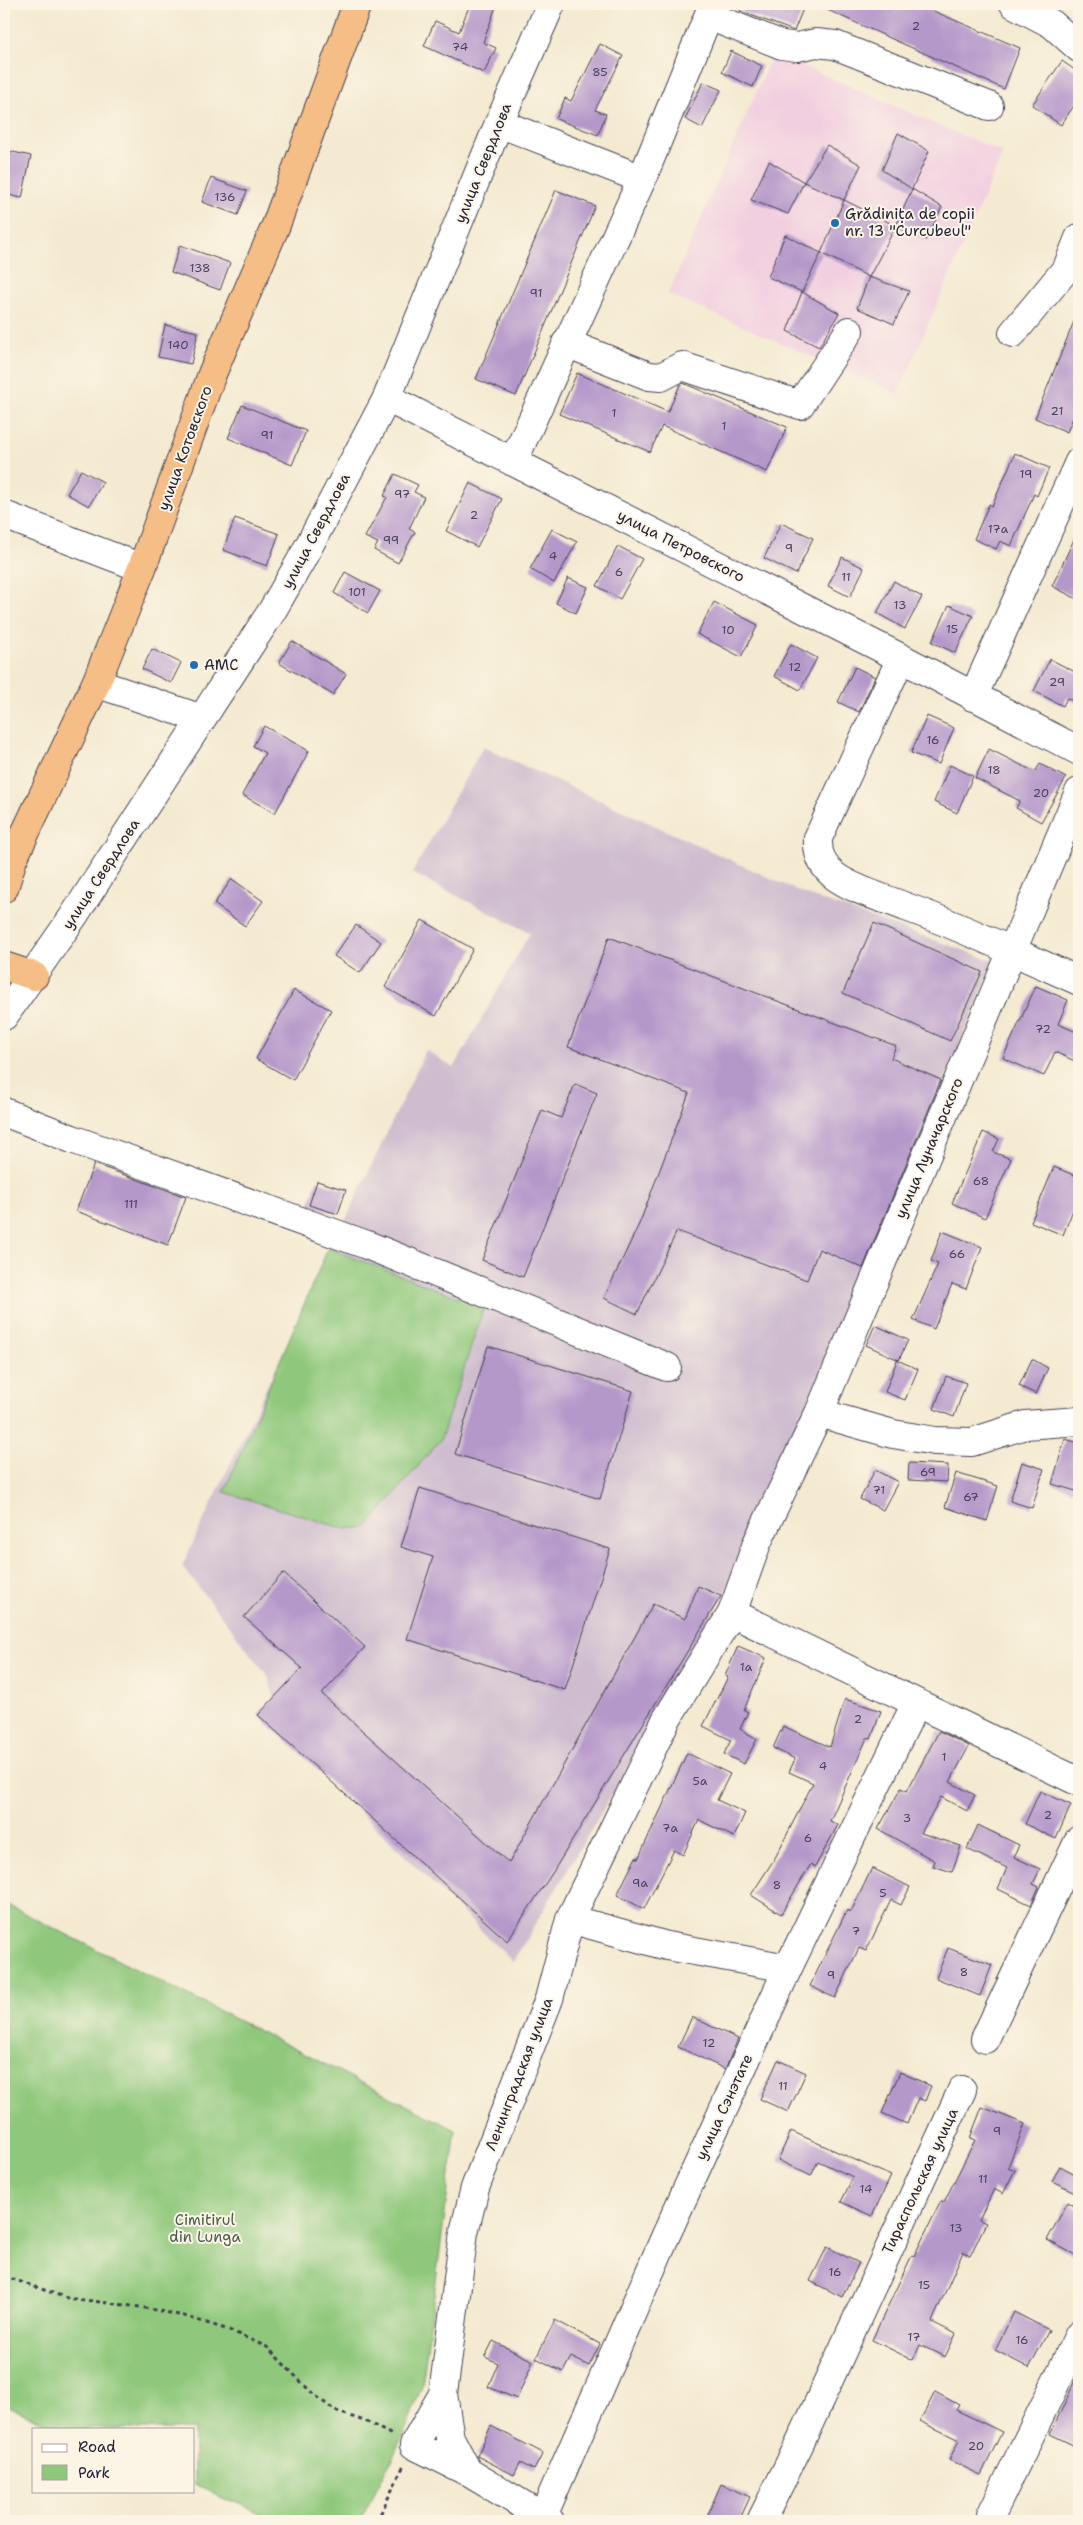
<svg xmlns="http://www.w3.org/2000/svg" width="1083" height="2525" viewBox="0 0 1083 2525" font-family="'Shantell Sans',sans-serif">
<rect width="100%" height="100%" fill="#fcf5e5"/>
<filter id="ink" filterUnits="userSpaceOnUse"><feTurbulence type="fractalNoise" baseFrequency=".02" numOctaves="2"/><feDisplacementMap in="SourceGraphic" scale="10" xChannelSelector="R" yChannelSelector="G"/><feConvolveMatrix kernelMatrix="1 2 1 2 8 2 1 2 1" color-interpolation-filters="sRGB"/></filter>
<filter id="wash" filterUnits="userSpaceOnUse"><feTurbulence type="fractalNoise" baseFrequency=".0096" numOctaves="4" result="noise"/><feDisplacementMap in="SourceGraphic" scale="20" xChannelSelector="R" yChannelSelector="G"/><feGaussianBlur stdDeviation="1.12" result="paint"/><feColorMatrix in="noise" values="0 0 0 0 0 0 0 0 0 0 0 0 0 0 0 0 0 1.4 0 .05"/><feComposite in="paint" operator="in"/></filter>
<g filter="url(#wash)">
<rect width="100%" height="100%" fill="#f4ead1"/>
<!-- built -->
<path fill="#f2cfe0" d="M773,53L1003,153L898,394L668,294Z"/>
<!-- industrial -->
<path fill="#cfbdcf" d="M483,747L807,895L994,961L862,1280L723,1597L634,1757L513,1962L286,1739L268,1676L182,1566L426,1050L454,1068L530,933L412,873Z"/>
<!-- green -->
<path fill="#8fc87b" stroke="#58755b" d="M328,1248L484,1307L441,1439L367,1527L345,1529L224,1492Z
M4,1903L456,2130L422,2386L401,2442L360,2521H279L194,2485V2429H60L4,2405Z"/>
<g id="blocks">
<!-- building -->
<path fill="#b598ca" d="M470,4H497L483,42L496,48L484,73L424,46L435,21L459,32Z
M743,4H805L794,31L740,11Z
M814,4H917L1020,48L1004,89Z
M600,44L623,56L595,110L606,114L598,135L556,119L565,98L571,101Z
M731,51L762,66L753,87L722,72Z
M1062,61L1079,73V98L1061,125L1032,105Z
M703,82L721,90L702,128L685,119Z
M898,133L929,151L912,189L882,170Z
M827,145L861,165L844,200L804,182Z
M4,150L31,156L22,198L4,194Z
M769,161L804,182L788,214L751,200Z
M211,178L247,191L238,215L202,202Z
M912,189L942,207L926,240L896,226Z
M556,190L595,206L516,396L476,379Z
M844,200L896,226L869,277L821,253Z
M785,235L821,253L802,292L768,277Z
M180,245L230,263L220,290L171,272Z
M869,277L909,291L894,324L857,308Z
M802,292L839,313L819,347L787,331Z
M1079,309V404L1067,432L1035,418Z
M165,325L198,332L191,364L158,357Z
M577,373L668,412L680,385L683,383L787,427L767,472L662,426L650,452L559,414Z
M242,405L306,431L292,465L228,438Z
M1015,453L1049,468L1037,496L1034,494L1011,546L1000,541L996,549L974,539L989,504L992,506Z
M81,470L103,482L89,506L67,494Z
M395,474L418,485L414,492L424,497L409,529L415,532L398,563L374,550L378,543L365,537L387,497L384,496Z
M470,483L502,499L477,547L446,531Z
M235,518L279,534L267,566L223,550Z
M781,523L813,538L796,574L764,558Z
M552,529L577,542L554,583L530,569Z
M1079,529V600L1052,586Z
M618,546L642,559L620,599L597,586Z
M842,557L864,568L850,597L828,586Z
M345,572L380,591L368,613L334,593Z
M568,578L588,587L576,613L556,603Z
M894,581L922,597L905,629L877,613Z
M714,602L758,625L741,657L697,634Z
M949,605L973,616L955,653L932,642Z
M292,641L346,674L333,695L279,663Z
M791,644L817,658L800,690L774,676Z
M152,649L181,663L171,683L142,669Z
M1050,659L1079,674V704L1067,698L1063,706L1034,691Z
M855,667L875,677L859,712L838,702Z
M927,716L954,728L939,764L911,753Z
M264,726L309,751L275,813L242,795L265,753L253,746Z
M989,749L1035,772L1040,764L1066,778L1041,822L1016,808L1020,801L975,778Z
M950,765L973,776L957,813L934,802Z
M232,879L263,901L245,926L214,904Z
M422,920L473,949L436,1016L385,987Z
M874,923L982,972L950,1041L843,993Z
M356,925L381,942L360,973L334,956Z
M609,937L896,1046L891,1058L941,1080L863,1268L819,1249L807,1280L677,1231L637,1314L604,1298L640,1222L689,1093L568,1047Z
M1036,986L1068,1000L1058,1024L1079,1033V1063L1055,1052L1044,1076L1003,1058Z
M294,990L331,1010L293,1080L256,1059Z
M575,1084L597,1093L523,1277L482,1260L542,1110L561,1118Z
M983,1132L999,1139L993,1152L1011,1159L985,1218L952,1203Z
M94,1164L186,1197L168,1245L76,1211Z
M1054,1167L1079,1177V1195L1063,1235L1031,1222Z
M317,1181L346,1190L338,1214L309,1205Z
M942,1231L982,1247L966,1289L952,1284L934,1329L913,1320L938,1264L931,1261Z
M875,1325L908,1340L899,1360L866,1345Z
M488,1346L633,1391L600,1499L455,1454Z
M1032,1359L1048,1368L1036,1394L1019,1386Z
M897,1360L918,1369L905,1400L885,1392Z
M946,1376L966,1383L954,1417L934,1409Z
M1065,1439L1079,1443V1492L1052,1484Z
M1022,1462L1044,1469L1032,1508L1010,1501Z
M909,1463L948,1465L947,1482L908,1480Z
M875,1470L898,1482L883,1510L860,1499Z
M956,1473L998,1486L987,1521L945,1507Z
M420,1488L610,1549L565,1690L407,1639L433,1557L401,1547Z
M283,1573L365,1647L322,1694L509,1863L653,1604L685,1619L698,1586L721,1596L553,1872L507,1941L258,1715L302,1668L244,1617Z
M738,1646L766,1658L744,1710L748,1712L740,1729L757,1739L744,1764L724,1754L731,1740L703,1726L728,1677L725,1676Z
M845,1699L881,1711L871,1739L867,1738L830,1821L838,1825L815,1867L811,1864L781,1914L751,1895L775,1858L813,1783L789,1772L795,1759L773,1748L783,1726L830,1747Z
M939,1731L969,1746L950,1782L975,1795L967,1811L941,1797L921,1833L961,1846L952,1872L933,1866L935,1861L878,1829L901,1788L907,1791Z
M687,1753L730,1774L717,1800L745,1813L734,1837L699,1820L683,1855L674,1850L644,1909L617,1895L636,1857L638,1859Z
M1040,1791L1071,1805L1056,1839L1025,1824Z
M978,1825L1019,1845L1014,1857L1040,1869L1033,1884L1039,1887L1031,1905L998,1889L1007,1868L967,1849Z
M872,1868L910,1887L901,1905L891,1900L866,1951L859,1948L835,1998L810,1986L847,1910L851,1912Z
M948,1948L992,1965L980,1996L936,1978Z
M692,2017L738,2039L725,2069L678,2047Z
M778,2060L806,2073L788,2112L760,2099Z
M900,2072L931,2086L925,2101L918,2098L907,2124L882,2113Z
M982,2107L1025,2124L1008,2167L1015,2170L1003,2194L994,2189L979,2220L986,2223L970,2256L963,2252L932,2322L956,2334L945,2357L920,2345L913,2360L872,2340L912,2255L914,2256L941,2201L944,2202L975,2140L970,2138Z
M791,2131L891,2176L872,2216L841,2202L853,2177L818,2161L811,2176L778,2160Z
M1060,2166L1079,2176V2194L1052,2181Z
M1068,2202L1079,2209V2257L1047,2240Z
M827,2247L859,2263L842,2297L810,2281Z
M1014,2312L1049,2330L1029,2368L995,2350Z
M555,2320L600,2344L589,2366L571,2357L563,2372L536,2358Z
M493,2341L533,2361L517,2399L488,2387L498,2363L485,2357Z
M1079,2373V2448L1050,2434Z
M935,2392L959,2405L956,2410L1002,2432L981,2475L949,2460L959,2440L920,2421Z
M491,2426L543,2453L534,2470L520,2463L514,2475L477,2456Z
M721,2484L750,2497L739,2521H724L708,2514Z"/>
</g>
</g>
<g filter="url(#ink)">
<use href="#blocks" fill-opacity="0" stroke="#424052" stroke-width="1"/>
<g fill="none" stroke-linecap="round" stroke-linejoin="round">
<!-- minor casing -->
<g stroke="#424052" stroke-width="30">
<path id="minor" d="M1014,4L1052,24L1079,48
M709,16L782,45L797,47L816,43L835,45L989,106
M499,123L642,179L713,4
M1013,333L1067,268L1079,238
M566,343L649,376L661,377L682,366L800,405L849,331
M387,398L901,658L1079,751
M513,462L642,179
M4,515L142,568
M901,658L818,838C817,854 822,867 836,877C856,891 884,898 906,907C942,920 977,935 1012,951L1079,792
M96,683L202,719
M973,697L1079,462
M4,1016L73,917L272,611L303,557L387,398L499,123L551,4
M4,1112L72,1139L367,1245L667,1367
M819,1413L893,1434L935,1441L972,1442L1025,1425L1079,1421
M732,1613L1079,1782
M570,1919L667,1946L788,1968
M985,2039L1079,1840
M443,2394L414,2445L468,2472
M991,2515L1079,2335
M543,2516L666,2235L788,1968L916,1703
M550,2521L468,2472L450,2438L443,2394L464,2232L475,2188L549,1999L570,1919L666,1720L732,1613L757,1543L819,1413L1012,951L1079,981
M761,2521L800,2443L962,2090"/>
</g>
<!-- highway casing -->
<g stroke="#424052" stroke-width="30">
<path id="highway" d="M4,888L13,859L96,683L142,568L212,374L276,225L357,4
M4,966L34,976"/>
</g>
<!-- path -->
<path stroke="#424052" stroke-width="3" stroke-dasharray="4 4" stroke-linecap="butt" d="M4,2276L67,2298L140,2307L184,2316L229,2330L267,2347L310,2391L335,2411L367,2422L394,2436
M377,2521L404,2465"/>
<!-- minor -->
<use href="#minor" stroke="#fff" stroke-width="28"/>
<!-- highway -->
<use href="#highway" stroke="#f6be87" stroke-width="28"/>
</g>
</g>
<!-- markers -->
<g fill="#1f6fb2" stroke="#fcf5e5" stroke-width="2">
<circle cx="835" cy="223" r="5"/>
<circle cx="194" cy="665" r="5"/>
</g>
<g text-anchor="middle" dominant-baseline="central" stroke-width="4" stroke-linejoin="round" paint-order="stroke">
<!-- number labels -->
<g font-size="12" fill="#47405f">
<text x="916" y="26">2</text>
<text x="460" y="47">74</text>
<text x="600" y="72">85</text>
<text x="225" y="197">136</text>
<text x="200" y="268">138</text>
<text x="536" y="293">91</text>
<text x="178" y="345">140</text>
<text x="1057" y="411">21</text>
<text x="614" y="413">1</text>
<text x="724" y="426">1</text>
<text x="267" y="435">91</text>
<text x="1026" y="474">19</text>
<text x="402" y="494">97</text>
<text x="474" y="515">2</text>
<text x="998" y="529">17а</text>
<text x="391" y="540">99</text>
<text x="789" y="548">9</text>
<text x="553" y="556">4</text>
<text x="619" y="572">6</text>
<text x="846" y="577">11</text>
<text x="357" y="592">101</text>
<text x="900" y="605">13</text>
<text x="952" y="629">15</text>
<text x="728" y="630">10</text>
<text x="795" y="667">12</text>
<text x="1057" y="682">29</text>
<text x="933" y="740">16</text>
<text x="994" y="770">18</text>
<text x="1041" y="793">20</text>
<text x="1043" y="1029">72</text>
<text x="981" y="1181">68</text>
<text x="131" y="1204">111</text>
<text x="957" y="1254">66</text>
<text x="928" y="1472">69</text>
<text x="879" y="1490">71</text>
<text x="971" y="1497">67</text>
<text x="746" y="1667">1а</text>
<text x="858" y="1719">2</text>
<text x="944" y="1757">1</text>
<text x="823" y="1766">4</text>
<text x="700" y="1781">5а</text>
<text x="1048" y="1815">2</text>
<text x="907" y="1818">3</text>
<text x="670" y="1828">7а</text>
<text x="808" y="1838">6</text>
<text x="640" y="1883">9а</text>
<text x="777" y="1885">8</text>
<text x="883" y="1893">5</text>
<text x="856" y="1931">7</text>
<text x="964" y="1972">8</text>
<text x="831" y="1975">9</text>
<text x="709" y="2043">12</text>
<text x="783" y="2086">11</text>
<text x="997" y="2131">9</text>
<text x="983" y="2179">11</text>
<text x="866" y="2189">14</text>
<text x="956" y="2228">13</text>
<text x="835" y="2272">16</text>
<text x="924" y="2285">15</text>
<text x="914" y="2337">17</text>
<text x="1022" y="2340">16</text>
<text x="976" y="2446">20</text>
</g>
<!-- street labels -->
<g font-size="15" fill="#22223b" stroke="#fcf5e5">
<text transform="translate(483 163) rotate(-68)">улица Свердлова</text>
<text transform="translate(185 448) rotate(-70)">улица Котовского</text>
<text transform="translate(316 531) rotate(-62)">улица Свердлова</text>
<text transform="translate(681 546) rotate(27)">улица Петровского</text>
<text transform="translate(101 874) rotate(-57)">улица Свердлова</text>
<text transform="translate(929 1148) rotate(-67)">улица Луначарского</text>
<text transform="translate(519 2074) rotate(-69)">Ленинградская улица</text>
<text transform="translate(724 2107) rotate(-65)">улица Сэнэтате</text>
<text transform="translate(920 2181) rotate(-65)">Тираспольская улица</text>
</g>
<!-- poi labels -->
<g font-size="15" fill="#22223b" stroke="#fcf5e5" text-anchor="start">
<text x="845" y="214">Grădinița de copii<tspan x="845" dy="17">nr. 13 "Curcubeul"</tspan></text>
<text x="204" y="665">AMC</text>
</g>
<!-- park labels -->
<g font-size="15" fill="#485c51" stroke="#fcf5e5">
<text x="205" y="2220">Cimitirul<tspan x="205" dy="17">din Lunga</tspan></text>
</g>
</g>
<!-- margin -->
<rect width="1083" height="2525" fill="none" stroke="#fcf5e5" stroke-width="20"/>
<!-- legend -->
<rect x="32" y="2428" width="162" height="65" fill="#fcf5e5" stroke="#a5a1a1"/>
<rect x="42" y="2444" width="25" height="8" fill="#ffffff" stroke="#a5a1a1"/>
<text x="78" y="2452" font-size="15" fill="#22223b">Road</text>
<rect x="42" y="2465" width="25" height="15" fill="#8fc87b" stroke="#a5a1a1"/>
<text x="78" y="2478" font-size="15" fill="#22223b">Park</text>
</svg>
